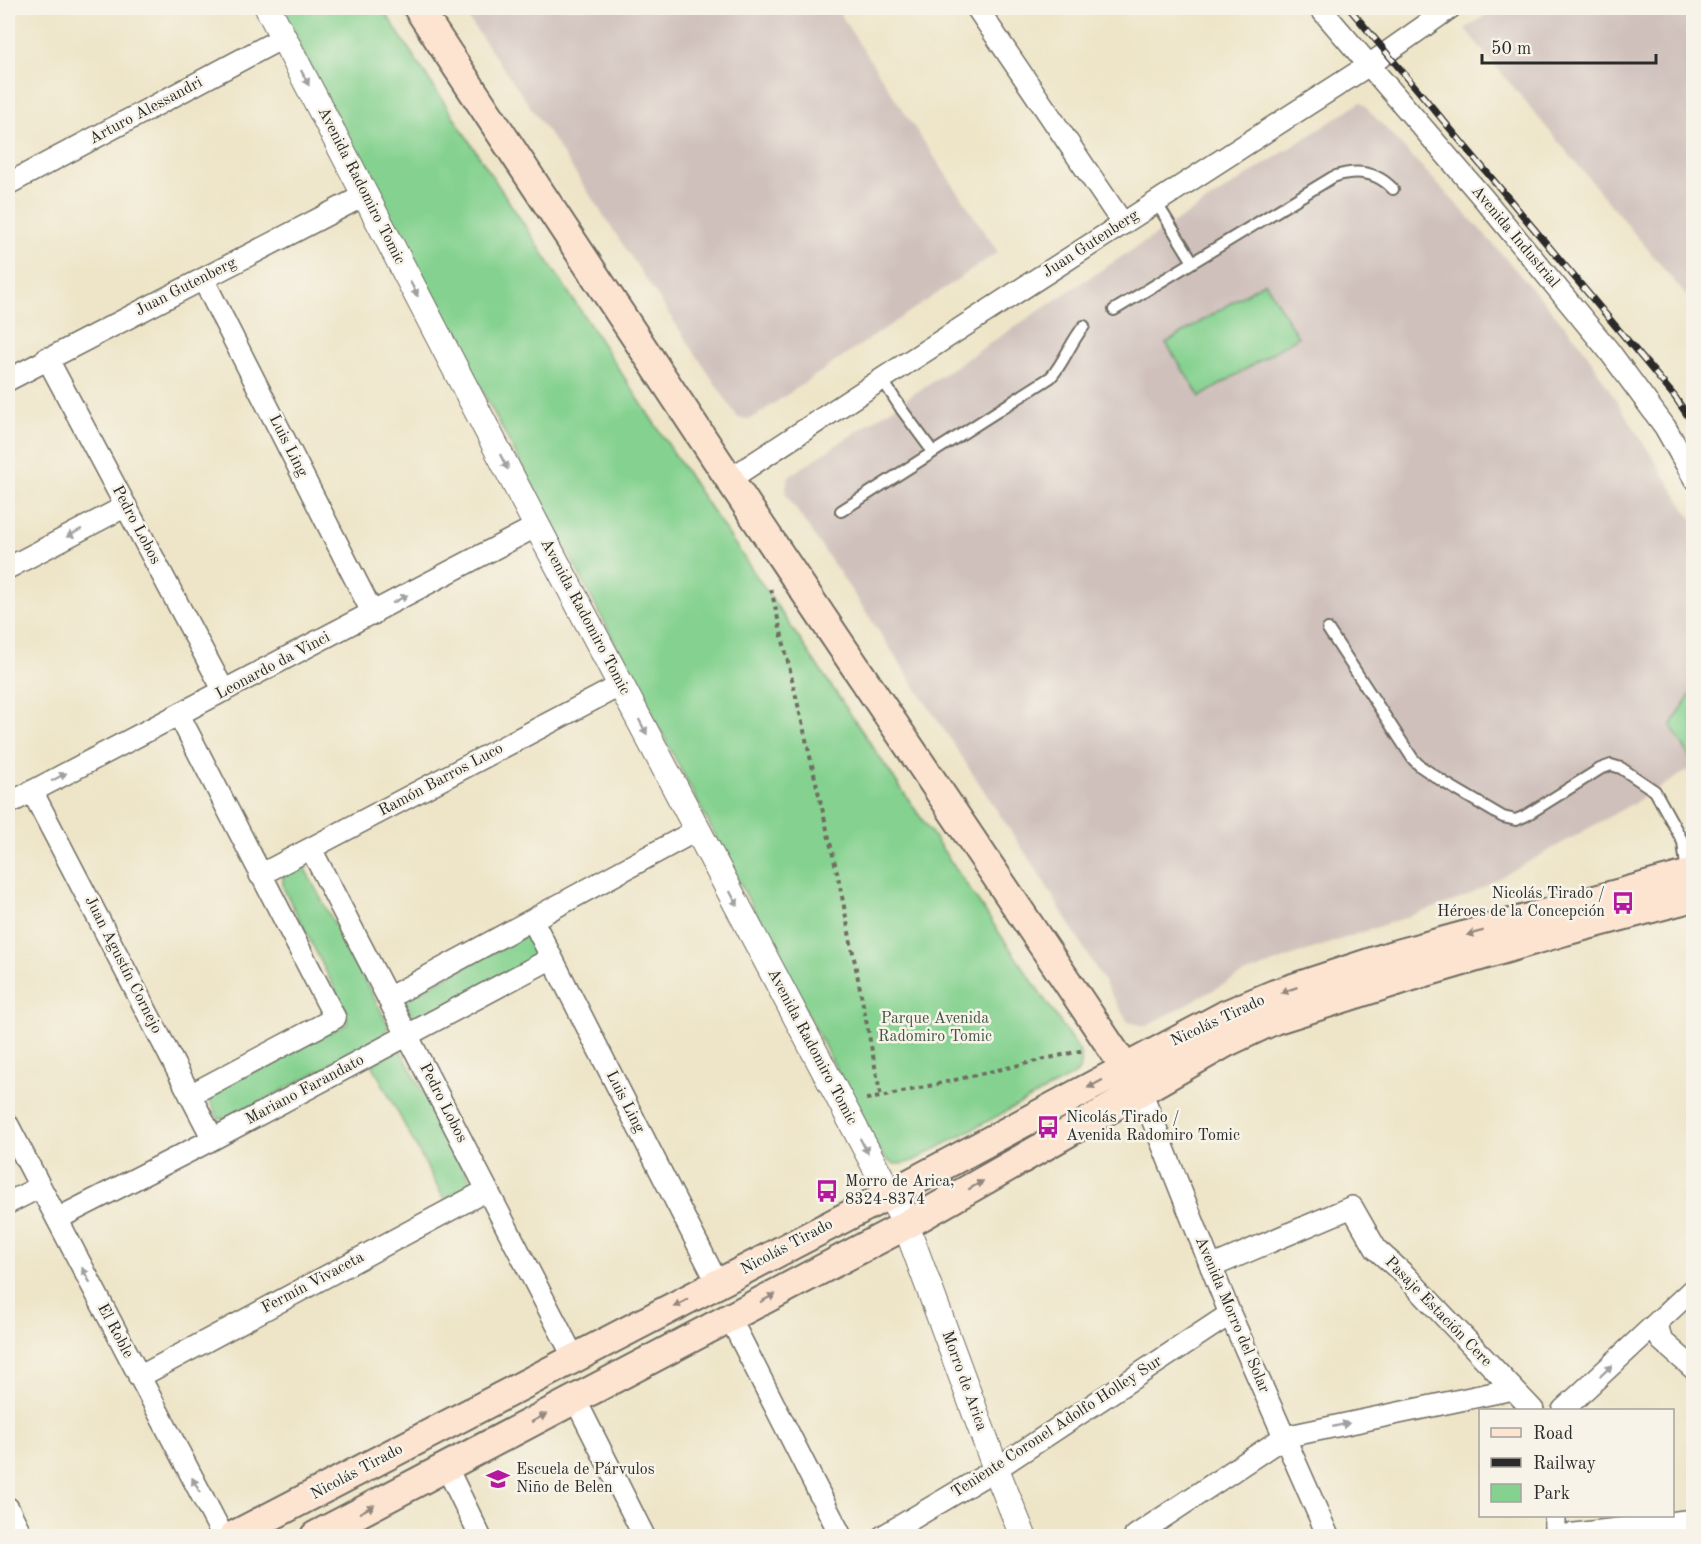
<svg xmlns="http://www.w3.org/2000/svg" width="1701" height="1544" viewBox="0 0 1701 1544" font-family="'Old Standard TT',serif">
<rect width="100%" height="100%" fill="#f7f3e8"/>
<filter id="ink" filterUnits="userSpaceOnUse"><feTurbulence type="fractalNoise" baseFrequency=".0167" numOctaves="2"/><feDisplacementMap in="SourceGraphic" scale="12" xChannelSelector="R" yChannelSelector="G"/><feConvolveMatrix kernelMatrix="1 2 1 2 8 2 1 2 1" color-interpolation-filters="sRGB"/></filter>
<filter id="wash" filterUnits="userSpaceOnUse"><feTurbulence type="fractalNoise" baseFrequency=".008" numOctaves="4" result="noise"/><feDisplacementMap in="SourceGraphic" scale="24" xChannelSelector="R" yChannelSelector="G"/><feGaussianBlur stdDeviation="1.35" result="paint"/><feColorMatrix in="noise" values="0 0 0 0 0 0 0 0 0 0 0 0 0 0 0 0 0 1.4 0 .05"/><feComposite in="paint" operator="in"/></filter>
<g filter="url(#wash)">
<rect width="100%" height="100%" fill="#eee5c8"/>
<!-- industrial -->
<path fill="#cfc0bb" d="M461,8H836L904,112L998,252L751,419L738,418L552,138Z
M1496,8H1693V304L1465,29Z
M1361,102L1478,227L1580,343L1693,521V767L1655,791L1466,897L1298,954L1239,976L1147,1026L1128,1022L1041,877L868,615L785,493L788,477L1081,283Z"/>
<!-- green -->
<path fill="#85d290" stroke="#587e5e" stroke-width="1.5" d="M279,8H382L702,496L1079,1050C1082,1059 1083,1066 1076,1074L913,1161C894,1167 889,1165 878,1149L574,564Z
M1265,282L1298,337L1200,397L1166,343Z
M1693,690L1694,762H1693L1671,726Z
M303,865L389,1026L381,1038L229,1119L218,1118L210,1101L213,1091L347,1024L346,1011L283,887V876Z
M528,934L540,957L415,1021L403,999Z
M400,1049L472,1184L444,1199L372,1064Z"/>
</g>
<g filter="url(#ink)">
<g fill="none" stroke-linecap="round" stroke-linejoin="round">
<!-- service casing -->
<g stroke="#6f6c62" stroke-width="14">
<path id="service" d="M1156,202L1193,262
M1114,310L1333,177C1355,169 1376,171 1393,189
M882,379L902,410L933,452
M841,511L1051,377C1065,361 1070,343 1084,326
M1328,629L1413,759L1420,766L1445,783L1503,817L1516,820L1525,816L1600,769L1611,765L1621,768L1655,791L1683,842L1687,874"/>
</g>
<!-- minor casing -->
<g stroke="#6f6c62" stroke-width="24">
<path id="minor" d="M977,8L1123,224
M1320,8L1484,199L1609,351L1665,427L1694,478
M8,184L284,37
M203,279L373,614
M47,358L224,691
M8,380L365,195
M730,479L882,379L1369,65L1450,8
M8,568L126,506
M179,715L335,1018L190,1095
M32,791L213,1139
M8,804L537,526
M311,849L574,1358
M260,875L621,685
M533,921L718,1284
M388,998L697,830
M1141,1091L1230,1314L1328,1536
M8,1125L223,1536
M8,1203L40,1187
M57,1219L213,1139L552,958
M1211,1267L1352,1207L1376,1249L1405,1275L1533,1410
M730,1318L841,1536
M1657,1323L1661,1340L1694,1369
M139,1377L487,1190
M575,1399L644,1536
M1563,1410L1694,1288
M446,1466L480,1536
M8,1508L22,1536
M883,1536L996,1469L1230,1314
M1135,1536L1284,1437L1513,1389
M1555,1536V1516
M1558,1536L1694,1520"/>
</g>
<!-- tertiary casing -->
<g stroke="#6f6c62" stroke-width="28">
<path id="tertiary" d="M268,8L537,526L906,1225L996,1469L1023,1536"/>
</g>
<!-- secondary casing -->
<g stroke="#6f6c62" stroke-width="32">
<path id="secondary" d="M418,8L752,513L1136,1084
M233,1536L890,1194L1225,1015L1275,994L1390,956L1694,873
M315,1536L906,1225L1225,1043L1274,1020L1416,975L1565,931L1694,897"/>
</g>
<!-- path -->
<path stroke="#6f6c62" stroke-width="4" stroke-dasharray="4.5 4.5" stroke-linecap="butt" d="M771,589L839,881L881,1097
M866,1099L881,1097L1084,1050"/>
<!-- service -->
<use href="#service" stroke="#fff" stroke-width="10"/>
<!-- minor -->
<use href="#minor" stroke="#fff" stroke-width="21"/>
<!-- tertiary -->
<use href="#tertiary" stroke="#fff" stroke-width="26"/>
<!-- secondary -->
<use href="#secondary" stroke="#fde4d1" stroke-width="28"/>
<!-- rail casing -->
<g stroke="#2b2b2b" stroke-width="7">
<path id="rail" d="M1349,8L1675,397L1694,425"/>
</g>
<!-- rail -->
<use href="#rail" stroke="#f7f3e8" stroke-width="4.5" stroke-dasharray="14" stroke-linecap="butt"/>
</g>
<!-- one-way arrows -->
<defs><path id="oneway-solid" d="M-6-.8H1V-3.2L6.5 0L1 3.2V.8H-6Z" transform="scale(1.5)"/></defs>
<g fill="#a0a0a0">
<use href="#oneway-solid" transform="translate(305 78) rotate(63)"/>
<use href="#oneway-solid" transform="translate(414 289) rotate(63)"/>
<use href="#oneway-solid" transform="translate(504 462) rotate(63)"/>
<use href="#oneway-solid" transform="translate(74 533) rotate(152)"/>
<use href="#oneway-solid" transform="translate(400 599) rotate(-28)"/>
<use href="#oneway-solid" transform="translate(643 727) rotate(62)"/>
<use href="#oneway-solid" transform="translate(59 777) rotate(-28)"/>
<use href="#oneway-solid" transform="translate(734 899) rotate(62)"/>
<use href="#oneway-solid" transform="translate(864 1146) rotate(62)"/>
<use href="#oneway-solid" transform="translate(86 1275) rotate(-118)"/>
<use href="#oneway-solid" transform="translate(1606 1371) rotate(-43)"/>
<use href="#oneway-solid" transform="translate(1341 1425) rotate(-12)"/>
<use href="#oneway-solid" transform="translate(196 1485) rotate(-118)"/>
</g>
<g fill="#94887e">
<use href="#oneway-solid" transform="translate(1475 933) rotate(165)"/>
<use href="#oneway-solid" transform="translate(1289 990) rotate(161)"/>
<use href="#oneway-solid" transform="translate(1095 1084) rotate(152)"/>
<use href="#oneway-solid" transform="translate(976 1185) rotate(-30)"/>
<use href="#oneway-solid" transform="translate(768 1298) rotate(-28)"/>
<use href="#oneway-solid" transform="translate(681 1303) rotate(152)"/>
<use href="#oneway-solid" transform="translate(539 1418) rotate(-28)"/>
<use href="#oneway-solid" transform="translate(367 1509) rotate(-28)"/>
</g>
</g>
<!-- icons -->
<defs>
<g id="bus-bare" transform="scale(1.8)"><path d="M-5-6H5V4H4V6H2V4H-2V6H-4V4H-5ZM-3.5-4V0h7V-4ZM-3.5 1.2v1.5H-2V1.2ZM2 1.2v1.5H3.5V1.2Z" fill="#b5179e" stroke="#f7f3e8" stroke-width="2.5" paint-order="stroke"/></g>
<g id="school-bare" transform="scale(1.8)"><path d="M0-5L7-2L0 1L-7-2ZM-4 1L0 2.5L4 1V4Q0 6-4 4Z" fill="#b5179e" stroke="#f7f3e8" stroke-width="2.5" paint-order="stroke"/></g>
</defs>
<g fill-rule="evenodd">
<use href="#bus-bare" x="1623" y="903"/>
<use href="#bus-bare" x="1048" y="1127"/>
<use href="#bus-bare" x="827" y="1191"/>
<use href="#school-bare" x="498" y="1479"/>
</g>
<g text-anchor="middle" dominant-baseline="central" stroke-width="5" stroke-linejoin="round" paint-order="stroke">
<!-- street labels -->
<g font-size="16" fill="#2b2b2b" stroke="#f7f3e8">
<text transform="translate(146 111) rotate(-28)">Arturo Alessandri</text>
<text transform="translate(361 186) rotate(63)">Avenida Radomiro Tomic</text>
<text transform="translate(1515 237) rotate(50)">Avenida Industrial</text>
<text transform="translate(1091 244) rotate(-33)">Juan Gutenberg</text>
<text transform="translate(186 287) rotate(-27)">Juan Gutenberg</text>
<text transform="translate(288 446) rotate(63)">Luis Ling</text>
<text transform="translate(136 525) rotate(62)">Pedro Lobos</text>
<text transform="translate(585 617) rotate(62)">Avenida Radomiro Tomic</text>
<text transform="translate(273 666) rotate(-28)">Leonardo da Vinci</text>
<text transform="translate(441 780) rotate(-28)">Ramón Barros Luco</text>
<text transform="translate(123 965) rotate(63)">Juan Agustín Cornejo</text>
<text transform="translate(1218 1021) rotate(-25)">Nicolás Tirado</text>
<text transform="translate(812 1047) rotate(62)">Avenida Radomiro Tomic</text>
<text transform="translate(305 1090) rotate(-28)">Mariano Farandato</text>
<text transform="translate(625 1102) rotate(63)">Luis Ling</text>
<text transform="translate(443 1103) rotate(63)">Pedro Lobos</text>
<text transform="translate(787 1247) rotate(-28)">Nicolás Tirado</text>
<text transform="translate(313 1283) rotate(-28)">Fermín Vivaceta</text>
<text transform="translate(1438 1312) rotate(46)">Pasaje Estación Cere</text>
<text transform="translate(1232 1315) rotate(67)">Avenida Morro del Solar</text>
<text transform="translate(115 1331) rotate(62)">El Roble</text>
<text transform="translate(964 1381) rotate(70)">Morro de Arica</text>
<text transform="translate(1057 1427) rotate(-33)">Teniente Coronel Adolfo Holley Sur</text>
<text transform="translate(357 1472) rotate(-28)">Nicolás Tirado</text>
</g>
<!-- poi labels -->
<g font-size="16" fill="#2b2b2b" stroke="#f7f3e8" text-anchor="start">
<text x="1605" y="894" text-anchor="end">Nicolás Tirado /<tspan x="1605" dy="18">Héroes de la Concepción</tspan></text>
<text x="1066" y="1118">Nicolás Tirado /<tspan x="1066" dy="18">Avenida Radomiro Tomic</tspan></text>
<text x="845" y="1182">Morro de Arica,<tspan x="845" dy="18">8324-8374</tspan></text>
<text x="516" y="1470">Escuela de Párvulos<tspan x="516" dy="18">Niño de Belen</tspan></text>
</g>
<!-- park labels -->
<g font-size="16" fill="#425544" stroke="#f7f3e8">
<text x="935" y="1019">Parque Avenida<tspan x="935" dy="18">Radomiro Tomic</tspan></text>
</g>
</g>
<!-- margin -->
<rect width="1701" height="1544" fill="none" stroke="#f7f3e8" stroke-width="30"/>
<!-- legend -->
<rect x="1479" y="1409" width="195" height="108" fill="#f7f3e8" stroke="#a5a39c" stroke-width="1.5"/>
<rect x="1491" y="1428" width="30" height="9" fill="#fde4d1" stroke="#a5a39c" stroke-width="1.5"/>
<text x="1533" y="1439" font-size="18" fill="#2b2b2b">Road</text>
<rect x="1491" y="1458" width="30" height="9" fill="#2b2b2b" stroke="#a5a39c" stroke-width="1.5"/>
<text x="1533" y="1469" font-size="18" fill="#2b2b2b">Railway</text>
<rect x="1491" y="1484" width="30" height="18" fill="#85d290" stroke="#a5a39c" stroke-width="1.5"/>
<text x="1533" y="1499" font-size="18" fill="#2b2b2b">Park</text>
<!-- scale -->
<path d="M1482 54v9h174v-9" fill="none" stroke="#2b2b2b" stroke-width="3"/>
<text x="1491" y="54" font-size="18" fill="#2b2b2b" stroke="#f7f3e8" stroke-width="4.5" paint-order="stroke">50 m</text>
</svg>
